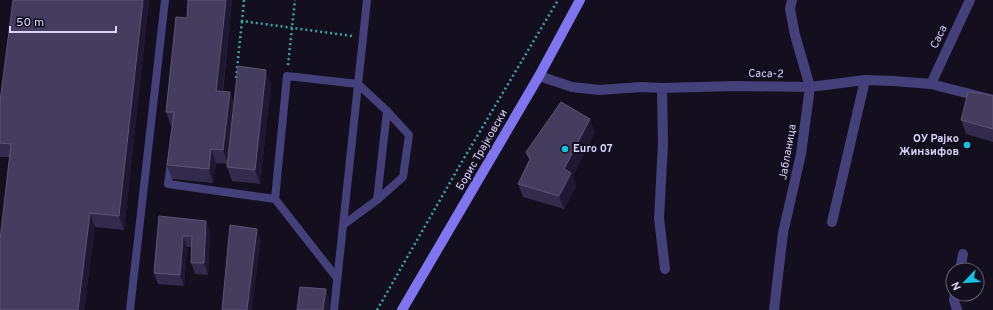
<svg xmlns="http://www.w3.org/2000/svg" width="993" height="310" viewBox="0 0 993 310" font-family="Overpass,sans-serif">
<rect width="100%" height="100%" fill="#130f1f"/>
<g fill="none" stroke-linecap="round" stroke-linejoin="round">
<!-- path -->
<path stroke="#3ca5a4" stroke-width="2.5" stroke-dasharray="2 3" stroke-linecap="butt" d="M244,0L242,21L352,36
M288,65L295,0
M236,78L242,21
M377,310L460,165L558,0"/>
<!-- lane -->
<path stroke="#454079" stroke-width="8" d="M171,163L168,184L275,199
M377,200L387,111
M337,278L275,199L287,76L358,84L387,111L409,135L403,177L377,200L343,225
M130,310L165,0
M334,310L367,0"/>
<!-- street -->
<path stroke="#454079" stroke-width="10" d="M539,76L572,87L599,90L642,87L662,88L736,86L810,87L865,80L894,81L931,84L993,100
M931,84L970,0
M662,88L663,144L659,218L665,269
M832,222L865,80
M960,270L963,254
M955,294L954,300L957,310
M774,310L783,233L801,154L810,87L795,35L790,9L792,0"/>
<!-- secondary -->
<path stroke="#7f75ef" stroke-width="10" d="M402,310L539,76L580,0"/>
</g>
<!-- wall -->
<path fill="#332b4b" d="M149,0L124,230L95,227L84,310H0L10,157H0V102Z
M188,0H232L223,92L234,103L271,84L260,184L232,181L227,167L228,164L216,163L213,183L172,179L167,165L172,126H171L166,112L187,18Z
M993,96V142L966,134L961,120Z
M595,132L573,176L576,187L564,209L523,197L518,184L530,161L526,152Z
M159,216L210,232L208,275L195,274L191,263L192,247H187L184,286L158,284L154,273Z"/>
<!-- shaded-wall -->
<path fill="#1e1832" d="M143,0H149L124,230L119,216Z
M226,0H232L221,105L216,91Z
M266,70L271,84L260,184L255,170Z
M230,92L235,106L228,164L223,150Z
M590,119L595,132L573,176L576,187L564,209L559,196L564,169Z
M211,149L216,163L213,183L209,169Z
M90,213L95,227L84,310H78Z
M206,221L210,232L208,275L204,263Z
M257,229L261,240L252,310H247Z
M183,236L187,247L184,286L180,275Z
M326,289L330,300L329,310H323Z"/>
<!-- building -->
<path fill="#453d5e" stroke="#5c5476" d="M13,0H143L119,216L90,213L78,310H0V240L11,144L0,143V102Z
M188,0H226L216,91L230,92L223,150L211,149L209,169L167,165L174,112H166L176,17L187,18Z
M238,66L266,70L255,170L227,167Z
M968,92L979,93L993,96V129L961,120Z
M561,102L590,119L564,169L571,173L559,196L518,184L530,159L526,152Z
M159,216L206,221L204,263H191L192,236H183L180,275L154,273Z
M230,225L257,229L247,310H222Z
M300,287L326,289L323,310H297Z"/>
<!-- markers -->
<g fill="#1ac0df" stroke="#130f1f" stroke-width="1.5">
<circle cx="967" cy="145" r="4"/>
<circle cx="565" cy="149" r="4"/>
</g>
<g text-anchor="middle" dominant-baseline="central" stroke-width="4" stroke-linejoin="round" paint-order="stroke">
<!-- street labels -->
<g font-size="11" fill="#dad3fa" stroke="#130f1f">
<text transform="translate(939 37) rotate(-65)">Саса</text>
<text transform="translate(766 74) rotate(1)">Саса-2</text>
<text transform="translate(482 150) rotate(-60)">Борис Трајковски</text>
<text transform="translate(788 152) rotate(-80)">Јабланица</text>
</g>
<!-- poi labels -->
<g font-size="11" font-weight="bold" fill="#dad3fa" stroke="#130f1f" text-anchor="end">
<text x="959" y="139">ОУ Рајко<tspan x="959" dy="13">Жинзифов</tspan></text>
<text x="573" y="149" text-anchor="start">Euro 07</text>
</g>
</g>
<!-- north arrow -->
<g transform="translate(965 282) rotate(245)"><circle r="19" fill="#130f1f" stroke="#635d77"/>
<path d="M0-3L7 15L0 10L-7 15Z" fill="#1ac0df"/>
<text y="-6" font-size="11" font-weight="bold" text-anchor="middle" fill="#dad3fa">N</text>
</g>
<!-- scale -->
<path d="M10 26v6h106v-6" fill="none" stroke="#dad3fa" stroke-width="2"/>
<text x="16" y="26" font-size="12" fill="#dad3fa" stroke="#130f1f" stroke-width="3" paint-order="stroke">50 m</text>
</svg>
